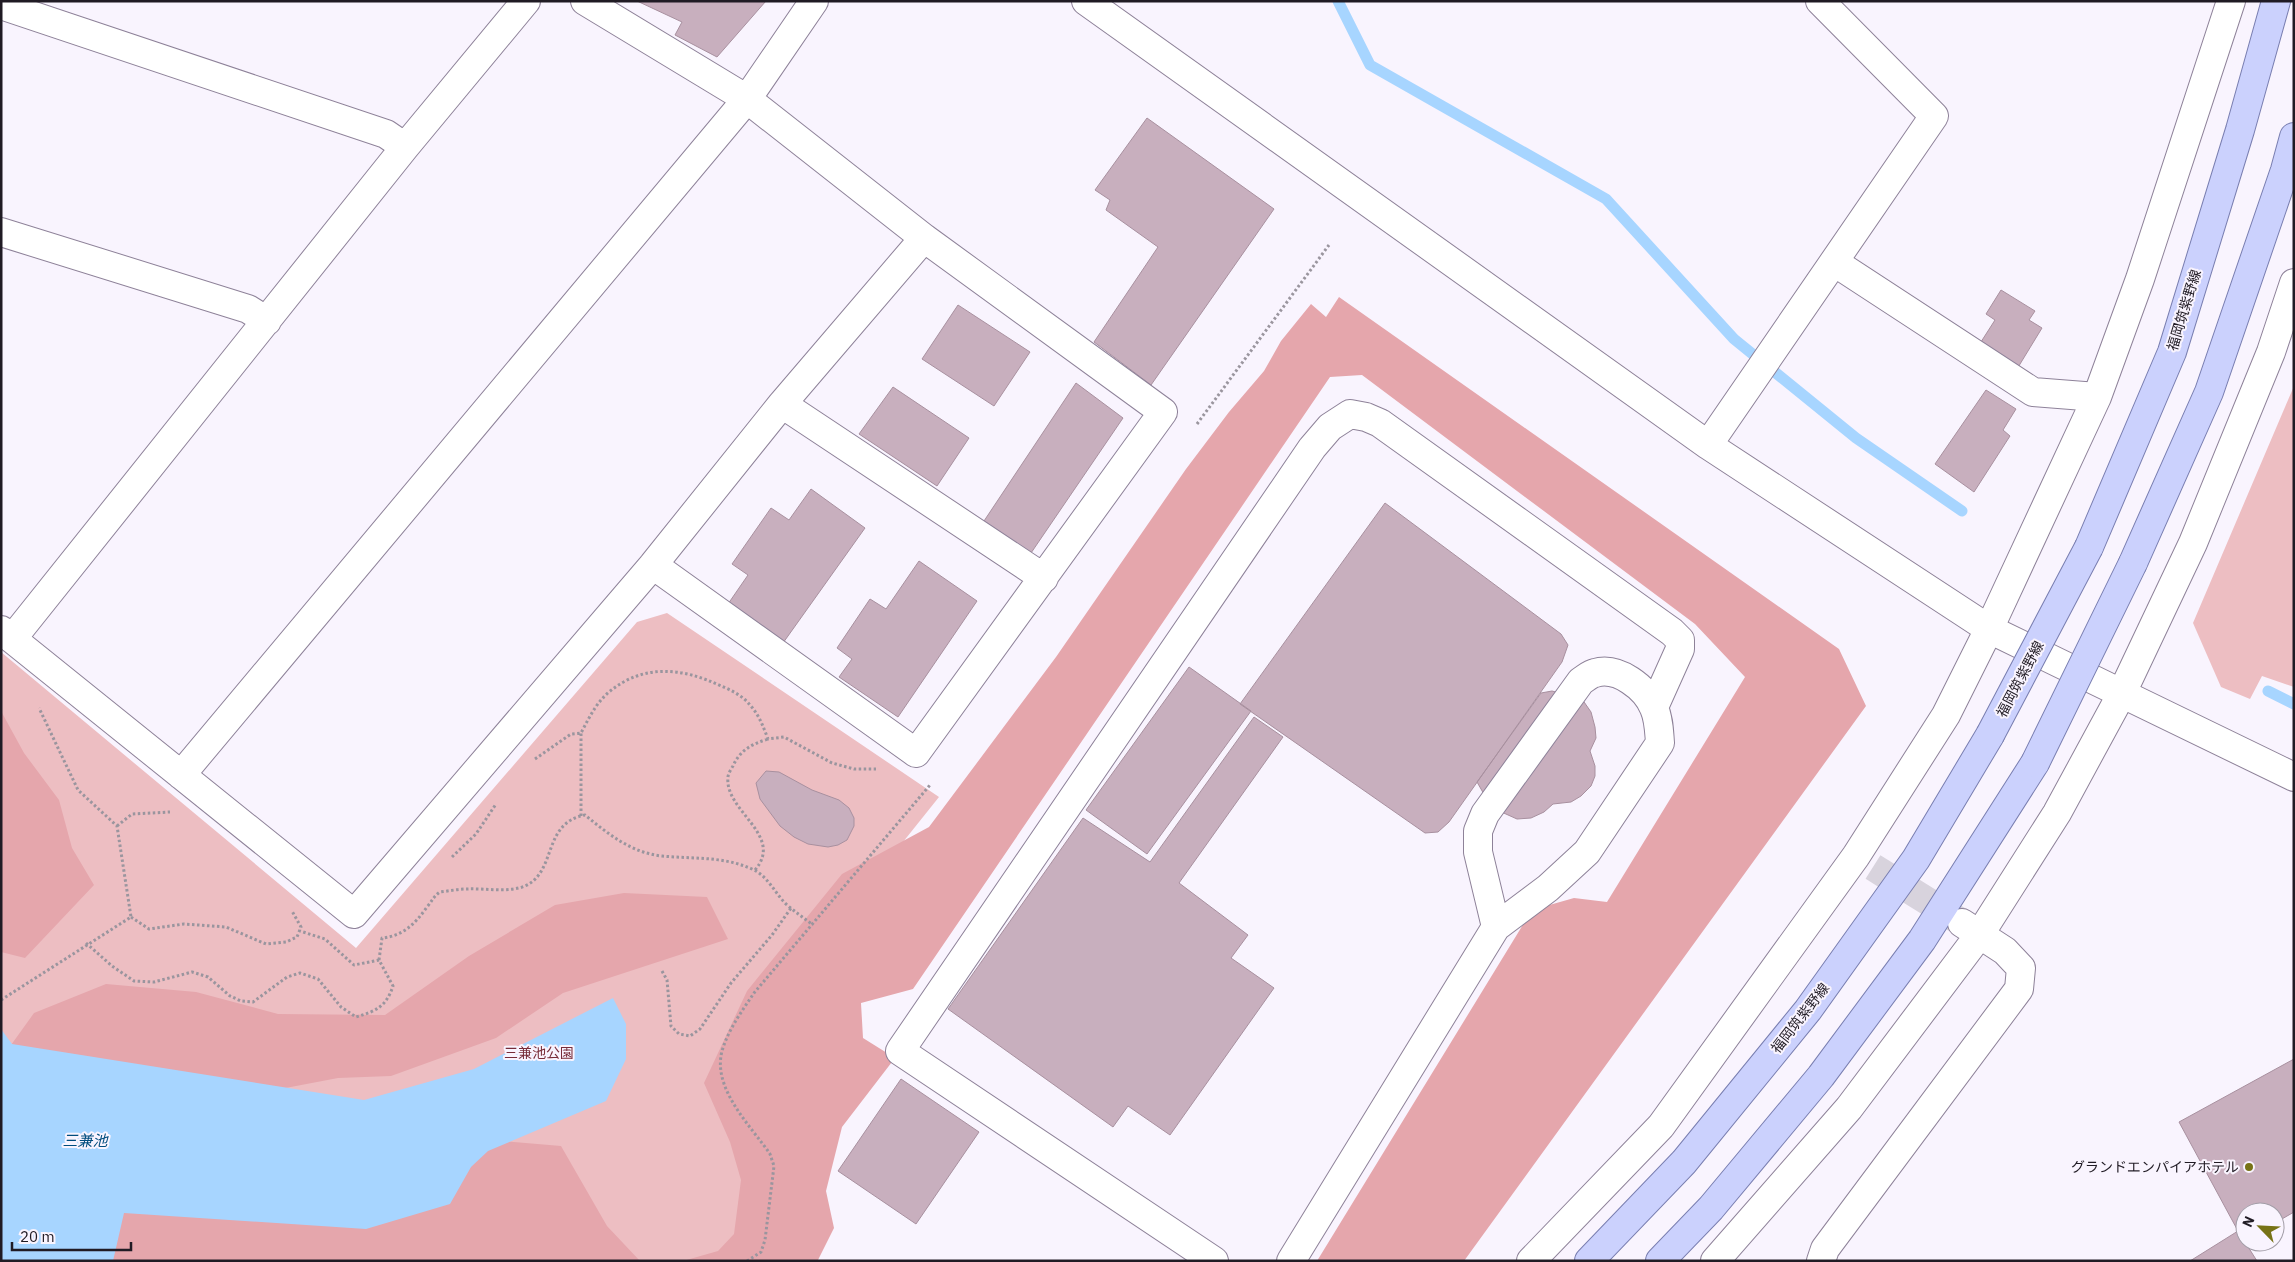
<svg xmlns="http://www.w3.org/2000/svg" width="2295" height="1262" viewBox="0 0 2295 1262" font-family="'IBM Plex Sans','Noto Sans JP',sans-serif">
<rect width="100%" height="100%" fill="#f9f4fe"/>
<!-- green -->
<path fill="#edbec2" d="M2294,386V687L2262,676L2250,699L2221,687L2193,623Z
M667,613L939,797L767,1012L774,1261H1V652L356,948L637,622Z"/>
<!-- forest -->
<path fill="#e5a6ac" d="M1339,297L1839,649L1866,706L1464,1261H1317L1532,910L1574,898L1607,902L1745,677L1695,624L1362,375L1330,377L913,989L861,1003L863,1038L895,1058L842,1127L826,1191L834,1228L818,1260L683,1261L718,1251L734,1234L741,1180L730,1142L704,1083L747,991L842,874L929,827L1056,657L1186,469L1229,412L1264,371L1281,341L1311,304L1326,317Z
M1,711L24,753L59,800L72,848L94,885L25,958L1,952Z
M624,893L707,897L728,939L563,993L496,1038L391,1076L338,1078L223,1100L1,1059L34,1013L106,984L196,992L278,1014L385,1015L469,956L555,905Z
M467,1138L561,1146L607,1226L640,1261H95L114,1182Z"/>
<!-- water -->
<path fill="#a7d5ff" d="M613,998L626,1024V1059L606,1101L488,1151L471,1167L450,1204L366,1229L124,1213L113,1261H1V1029L12,1044L364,1100L474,1069Z"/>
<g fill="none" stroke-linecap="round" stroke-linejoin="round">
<!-- stream -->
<path stroke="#a7d5ff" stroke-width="11" d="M1338,1L1370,65L1606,199L1734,339L1856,438L1962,511
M2268,691L2294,704"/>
</g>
<!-- building -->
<path fill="#c8afbe" stroke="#a8909f" d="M637,1H766L717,57L675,35L682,22Z
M1147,118L1274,209L1151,385L1094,342L1158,247L1106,210L1110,200L1095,190Z
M2001,290L2035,311L2029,320L2042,328L2017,369L1979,345L1995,320L1986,314Z
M958,305L1030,352L994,406L922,359Z
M1076,383L1123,418L1031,553L984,521Z
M893,387L969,438L937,486L859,434Z
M1986,390L2016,409L2003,430L2010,436L1974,492L1935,464Z
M811,489L865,528L783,643L728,604L748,575L732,564L771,508L789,520Z
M1385,503L1561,634L1568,645L1562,662L1449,822L1438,832L1425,833L1240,704Z
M919,561L977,601L898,717L839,677L852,659L837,648L870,599L886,609Z
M1189,667L1251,711L1147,854L1086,810Z
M1552,691L1582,699L1591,712L1595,727L1596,738L1590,751L1595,766V776L1591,786L1581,796L1571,802L1553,804L1544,812L1531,818L1517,819L1497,810L1489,803L1477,782L1541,693Z
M1254,717L1283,737L1179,883L1248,935L1231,958L1274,988L1170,1135L1128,1106L1113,1127L948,1009L1083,818L1150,862Z
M766,771L779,772L812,790L839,800L849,808L854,818V826L847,840L838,845L828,847L808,844L794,837L780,826L760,799L756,783Z
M2294,1059V1212L2275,1223V1212H2245V1242L2257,1261H2190L2238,1231L2179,1122Z
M901,1079L979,1132L916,1224L838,1171Z"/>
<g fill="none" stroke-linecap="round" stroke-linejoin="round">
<!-- minor-tunnel -->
<path stroke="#d8d3dd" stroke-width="28" stroke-dasharray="28 14" stroke-linecap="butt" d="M1873,867L1961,922"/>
<!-- minor casing -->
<g stroke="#8e8299" stroke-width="30">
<path id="minor" d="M585,1L747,99L924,238L1163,412L916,753L653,565
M1086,1L1708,445L1989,629L2294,777
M1,5L386,134L405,147
M1,232L248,309L267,321
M1834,262L2033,392L2097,397
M782,404L1044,578
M1708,445L1934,116L1820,1
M1,630L354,914L653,565L782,404L924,238
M12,639L405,147L526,1
M181,775L747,99L814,1
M1214,1261L900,1051L1312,448L1330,427L1350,414L1366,417L1380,423L1672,632L1680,640V649L1654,707
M1291,1261L1496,927L1548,888L1587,852L1660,743C1659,731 1659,719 1654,708C1646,688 1618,666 1595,673C1590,674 1586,678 1581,681L1485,814L1478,831V852L1496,927
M1531,1261L1661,1126L1856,856L1946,715L1989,629L2097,397L2140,279L2231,1
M1715,1261L1849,1108L1980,934L2057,813L2121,695L2193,543L2271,352L2294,283
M1821,1261L1825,1249L2019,989L2021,968L2005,951L1962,923"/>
</g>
<!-- major casing -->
<g stroke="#797eb0" stroke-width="30">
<path id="major" d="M2089,547L2172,352L2240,130L2276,1
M2133,563L2209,392L2285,170L2294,137
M1589,1261L1684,1162L1808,1010L1916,859L1990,735
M1660,1261L1711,1208L1821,1076L1922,940L2035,763"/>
</g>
<!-- path -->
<path stroke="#9a959e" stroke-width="3" stroke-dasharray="2.5 2.5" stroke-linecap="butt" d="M1197,424L1329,245
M535,759L571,734L581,733C589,718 596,703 609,692C644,663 683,668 721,686C731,690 743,696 750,705C759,715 763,726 768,739L784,737L832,763L854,769H876
M581,816V733
M117,826L132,814L170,812
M452,857L476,834L496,804
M755,870C785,835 724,811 728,777C728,774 731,769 733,766C740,750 752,744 768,739
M131,917L149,929L184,924L226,927L266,944L286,942L297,937L301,927L292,911
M86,943L112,966L134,981L154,982L192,972L208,977L230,996L241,1001L253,1002L287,977L300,973L318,979L341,1007L356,1017C376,1011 386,1007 393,986L379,960L354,965L325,939L300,931
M379,960L382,938C403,936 415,924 427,907C432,901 434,896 440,892C449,891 458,889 467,889C485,888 508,893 525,886C557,872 542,823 585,815C608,834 632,853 662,856C693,859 723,856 752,869C768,876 774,892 786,904C795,912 804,918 813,925
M662,971L667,980L671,1026L679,1034L690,1036L700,1029L731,983L772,935L791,908
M1,1000L131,917L117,826L78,790L39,708
M747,1261L761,1252L765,1240L774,1166L770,1154C751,1126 712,1089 722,1051C728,1030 742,1011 754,993L930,785"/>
<!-- minor -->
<use href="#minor" stroke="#fff" stroke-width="28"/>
<!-- major -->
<use href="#major" stroke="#cbd1fd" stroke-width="28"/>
<!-- major-bridge casing -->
<g stroke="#797eb0" stroke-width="30" stroke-linecap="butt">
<path id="major-bridge" d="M1990,735L2089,547
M2035,763L2133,563"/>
</g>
<!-- major-bridge -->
<use href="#major-bridge" stroke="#cbd1fd" stroke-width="28"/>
</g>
<!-- markers -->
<circle fill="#777316" stroke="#f9f4fe" stroke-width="2" cx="2249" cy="1167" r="5"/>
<g text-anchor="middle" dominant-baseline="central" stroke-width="4" stroke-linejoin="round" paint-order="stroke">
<!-- street labels -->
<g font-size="14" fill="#201b24" stroke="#f9f4fe">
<text transform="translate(2184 310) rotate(-73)">福岡筑紫野線</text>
<text transform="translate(2020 679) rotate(-62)">福岡筑紫野線</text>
<text transform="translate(1800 1018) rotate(-52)">福岡筑紫野線</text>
</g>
<!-- park labels -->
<g font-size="14" fill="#772c39" stroke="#f9f4fe">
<text x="539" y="1053">三兼池公園</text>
</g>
<!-- poi labels -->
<g font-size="14" fill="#201b24" stroke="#f9f4fe" text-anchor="end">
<text x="2239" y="1167">グランドエンパイアホテル</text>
</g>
<!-- water labels -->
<g font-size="15" font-style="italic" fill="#004c7e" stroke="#f9f4fe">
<text x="85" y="1140">三兼池</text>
</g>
</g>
<!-- border -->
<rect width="2295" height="1262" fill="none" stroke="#201b24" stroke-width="5"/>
<!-- north arrow -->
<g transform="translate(2260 1227) rotate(294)"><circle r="24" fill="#f9f4fe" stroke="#a29da7"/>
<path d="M0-4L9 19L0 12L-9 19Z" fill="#777316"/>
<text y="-8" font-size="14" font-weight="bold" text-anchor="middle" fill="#201b24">N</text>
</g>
<!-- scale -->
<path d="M12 1242v8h119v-8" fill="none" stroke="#201b24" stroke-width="2.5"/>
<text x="20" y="1242" font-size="15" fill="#201b24" stroke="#f9f4fe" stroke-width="4" paint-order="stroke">20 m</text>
</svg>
